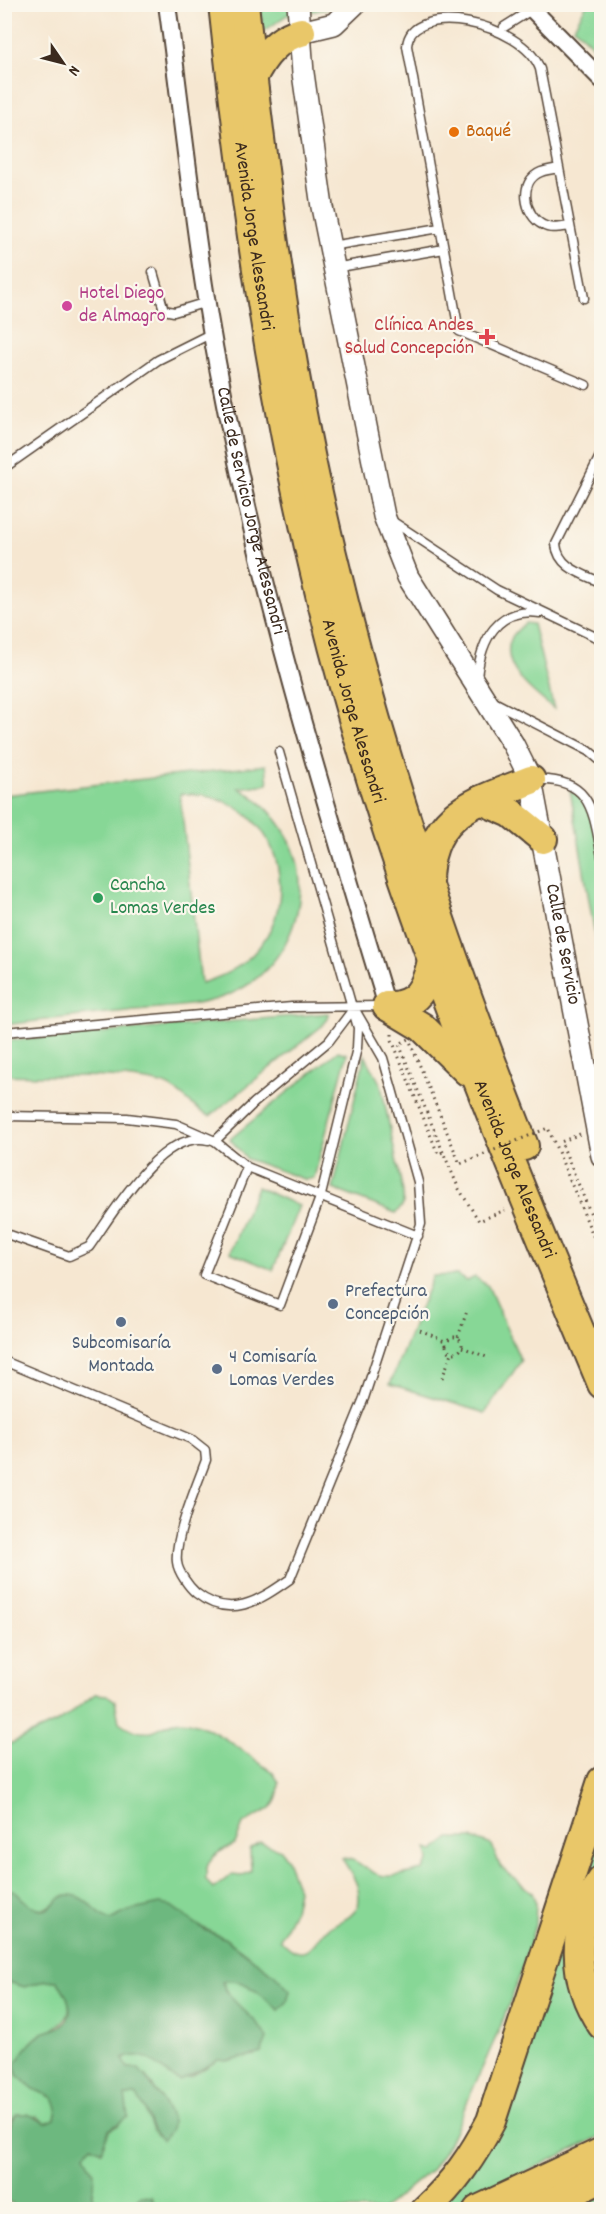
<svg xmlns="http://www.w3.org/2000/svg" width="606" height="2214" viewBox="0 0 606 2214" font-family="Dekko,sans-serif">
<rect width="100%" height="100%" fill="#fbf7ec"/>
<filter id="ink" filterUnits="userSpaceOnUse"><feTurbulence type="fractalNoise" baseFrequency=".0167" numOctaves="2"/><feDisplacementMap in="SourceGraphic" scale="12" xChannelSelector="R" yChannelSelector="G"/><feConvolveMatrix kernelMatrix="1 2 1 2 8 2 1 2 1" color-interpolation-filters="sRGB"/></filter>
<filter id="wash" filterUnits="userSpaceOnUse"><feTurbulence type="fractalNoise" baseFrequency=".008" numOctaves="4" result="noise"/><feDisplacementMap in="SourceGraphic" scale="24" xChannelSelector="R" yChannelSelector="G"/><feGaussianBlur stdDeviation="1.35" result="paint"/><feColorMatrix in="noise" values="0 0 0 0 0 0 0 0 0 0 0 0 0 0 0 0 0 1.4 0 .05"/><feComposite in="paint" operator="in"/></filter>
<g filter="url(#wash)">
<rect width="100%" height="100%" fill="#f6e7d1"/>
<!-- green -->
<path fill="#87d796" stroke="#61805a" stroke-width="1.5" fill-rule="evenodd" d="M587,4L601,5V54L574,27Z
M260,5H339L335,8L287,15L263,32Z
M525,623L533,624L554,709C535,694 497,666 512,637C515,632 521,627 525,623Z
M266,765L268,784L239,788C274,807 299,843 300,884C300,934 271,980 223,997C193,1008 158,1007 127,1011C86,1015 45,1020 5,1025V795ZM180,794C297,789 320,952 201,983Z
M570,790L587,802L601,820V970Z
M328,1013V1019L322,1026L210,1116C194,1111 181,1089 161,1084C118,1073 50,1077 5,1075V1041Z
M338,1051L347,1054L314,1178L306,1180L247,1159L230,1139Z
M365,1055L381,1085L403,1192V1205L396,1213L333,1189Z
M257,1187L299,1206L273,1270L230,1252Z
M457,1275L467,1281L475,1277L488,1286L521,1361L485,1413L390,1384L433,1276Z
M95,1694L107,1695L115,1701L119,1722C155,1748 159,1716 189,1722C215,1728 250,1756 273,1773L279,1782C279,1813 264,1809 243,1824L235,1844C216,1853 205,1857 206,1880L213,1889L231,1875L242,1876L251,1871L250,1849L260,1842L281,1850L287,1859L298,1890L294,1911L280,1939C309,1971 312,1937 332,1926C344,1918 348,1921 358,1907C362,1885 352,1876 342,1858C358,1858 365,1871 380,1875C394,1879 409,1872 423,1870L429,1860L427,1849L434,1851L450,1838H472L492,1845L500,1866L532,1893L536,1903L535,1925L520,1975L500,2028L449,2143L432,2169L382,2210H157L151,2197L132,2202L126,2209L92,2210C94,2191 95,2169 84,2154L92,2146L101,2151L109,2130L119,2125L125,2095H136C149,2109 146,2127 162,2139V2102L158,2093L145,2075L128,2068L123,2059C143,2049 155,2062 170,2076L190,2077L218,2060L230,2061L261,2053L248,2015L232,2000L222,1981C247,1977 261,1996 279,2010L275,1975L224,1938L197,1925L129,1911L110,1920L100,1916L84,1901L65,1895C40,1915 36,1914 14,1891H5V1746L60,1721Z
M601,1803V1867L581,1901L601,2039V2136L448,2209L435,2210L448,2198Z
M601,1892V2015L590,1990L594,1906Z
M46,1980L57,1981C89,2021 52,2025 27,2048L34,2089L54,2098L57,2108L55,2119L46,2123L38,2117L17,2114L10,2121L5,2143V1981L25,1987Z
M601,2194V2209L569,2210Z"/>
<!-- forest -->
<path fill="#6db87f" stroke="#54714e" stroke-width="1.5" d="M14,1890C55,1936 49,1887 76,1896C89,1900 96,1914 110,1920L129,1911L160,1904L171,1906L205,1930L224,1938L275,1975L290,1991L287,2002L279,2010C261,1996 246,1976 222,1982C232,2007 258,2016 267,2039L261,2053L230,2061L218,2060L180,2081C159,2072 149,2047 123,2059L128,2068H138C147,2078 173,2112 172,2124C172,2132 167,2135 162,2140C146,2127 149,2109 136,2095H125L128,2117L109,2130L101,2151L92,2146L85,2154L94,2173L92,2209H15L12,2203H5C4,2175 0,2135 17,2114H28L46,2123L55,2119L57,2108L53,2098L34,2089L17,2075L15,2064C23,2053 31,2040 43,2033C49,2030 56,2030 61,2026C78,2015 67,1993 57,1981L46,1980L25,1987L5,1981V1891Z
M140,2196L151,2197L157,2209H126Z"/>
</g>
<g filter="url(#ink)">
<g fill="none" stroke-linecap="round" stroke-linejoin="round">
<!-- service casing -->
<g stroke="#574639" stroke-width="11">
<path id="service" d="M504,27L531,10
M559,168C553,169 546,170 541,172C518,181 524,216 543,225C551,230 561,227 570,226
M331,246L440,228
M334,268L444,249
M153,272L164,310L174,312L207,302
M584,298L540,69C523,22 410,0 407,46L459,331L586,385
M602,452L556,544C558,568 583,574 602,583
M4,468L158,360L212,333
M392,521L497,590L602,640
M477,677C481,640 497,607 540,613
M492,701L589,751L602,762
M534,780C591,777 593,810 602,857
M4,1032L292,1007L383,1006
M4,1116L127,1118L176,1124L215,1141L247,1167L418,1236
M215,1141L254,1103L329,1041L354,1008
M247,1167L204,1275L280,1305L321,1195L357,1048L358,1028L279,752
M4,1233L69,1256L89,1247C112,1215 161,1129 208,1140
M4,1361L191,1439L205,1450L206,1460C197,1485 174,1538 177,1562C178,1572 189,1587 196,1593C230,1620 259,1601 290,1579L364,1398L421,1224L418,1182L392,1089L383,1058L354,1008"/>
</g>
<!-- minor casing -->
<g stroke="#574639" stroke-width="20">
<g id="minor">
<path id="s1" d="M167,4C184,129 196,255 220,378C260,591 324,799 387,1006"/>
<path d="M527,4L602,80"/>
</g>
</g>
<!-- tertiary casing -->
<g stroke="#574639" stroke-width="24">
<g id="tertiary">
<path id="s2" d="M298,4L303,73L322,207L384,516L408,577L513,744L531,780L602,1156"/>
<path d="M301,32L334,24L355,4"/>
</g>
</g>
<!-- trunk casing -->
<g stroke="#574639" stroke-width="32">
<g id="trunk">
<path id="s3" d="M223,4C248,237 283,468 346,694C412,931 507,1157 602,1384"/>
<path d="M244,4C265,189 288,373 332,554C380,757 448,953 524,1146"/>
<path d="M252,79C262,57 277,38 301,32"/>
<path d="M481,800L511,813L543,839"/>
<path d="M428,883C428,812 476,802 531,780"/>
<path d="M387,1006L422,1027L467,1071"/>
<path d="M387,1006C417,1007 426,987 432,961"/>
<path d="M602,1880C570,1923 572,1982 602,2025"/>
<path d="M425,2210C454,2183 473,2156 491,2121L602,1781"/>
<path d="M478,2210L602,2152"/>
<path d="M536,2210L602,2178"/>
</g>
</g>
<!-- path -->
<path stroke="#574639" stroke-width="3" stroke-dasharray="1.5 4.5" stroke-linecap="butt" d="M392,1034V1040L438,1154L443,1152L459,1189L479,1221L505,1210
M580,1134L561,1142L602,1241
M420,1330L447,1342
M446 1345a8 8 0 1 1 16 0a8 8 0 1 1-16 0Z
M458,1337L467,1311
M462,1347L489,1358
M442,1378L452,1353"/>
<!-- service -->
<use href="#service" stroke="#fff" stroke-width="8"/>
<!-- minor -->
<use href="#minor" stroke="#fff" stroke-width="16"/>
<!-- tertiary -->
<use href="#tertiary" stroke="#fff" stroke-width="21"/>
<!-- trunk -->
<use href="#trunk" stroke="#e9c769" stroke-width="28"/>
<!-- path-bridge -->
<path stroke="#574639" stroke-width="3" stroke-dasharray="1.5 4.5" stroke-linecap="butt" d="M443,1152L399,1044L409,1039L460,1164L548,1128L602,1257"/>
</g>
</g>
<!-- markers -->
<circle fill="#e8710a" stroke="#fbf7ec" stroke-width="2" cx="454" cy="132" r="6"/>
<circle fill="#d1479c" stroke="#fbf7ec" stroke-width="2" cx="67" cy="306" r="6"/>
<path fill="#e0444e" stroke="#fbf7ec" stroke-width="2" d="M484 328h6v6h6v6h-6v6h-6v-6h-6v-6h6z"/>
<circle fill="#2e9e5b" stroke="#fbf7ec" stroke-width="2" cx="98" cy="898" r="6"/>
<g fill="#5c6f8a" stroke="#fbf7ec" stroke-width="2">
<circle cx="333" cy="1304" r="6"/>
<circle cx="121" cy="1322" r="6"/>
<circle cx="217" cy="1369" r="6"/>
</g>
<g text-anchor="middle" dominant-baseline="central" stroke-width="4.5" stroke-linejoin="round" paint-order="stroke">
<!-- food labels -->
<g font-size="20" fill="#c56008" stroke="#fbf7ec" text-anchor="start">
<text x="466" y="132">Baqué</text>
</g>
<!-- street labels -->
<g font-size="20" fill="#3b2a1e" stroke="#fbf7ec">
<text stroke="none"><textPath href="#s3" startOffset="234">Avenida Jorge Alessandri</textPath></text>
<text stroke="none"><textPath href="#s1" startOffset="514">Calle de Servicio Jorge Alessandri</textPath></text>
<text stroke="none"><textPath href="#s3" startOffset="720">Avenida Jorge Alessandri</textPath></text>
<text stroke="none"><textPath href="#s2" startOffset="990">Calle de Servicio</textPath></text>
<text stroke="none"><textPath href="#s3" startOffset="1206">Avenida Jorge Alessandri</textPath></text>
</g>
<!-- hotel labels -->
<g font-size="20" fill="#b23c85" stroke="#fbf7ec" text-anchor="start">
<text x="79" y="294">Hotel Diego<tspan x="79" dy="23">de Almagro</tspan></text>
</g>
<!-- health labels -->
<g font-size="20" fill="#be3a42" stroke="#fbf7ec" text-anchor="end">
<text x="474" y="326">Clínica Andes<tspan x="474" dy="23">Salud Concepción</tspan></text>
</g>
<!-- leisure labels -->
<g font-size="20" fill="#27864d" stroke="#fbf7ec" text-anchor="start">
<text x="110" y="886">Cancha<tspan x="110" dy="23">Lomas Verdes</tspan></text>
</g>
<!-- service labels -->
<g font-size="20" fill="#4e5e75" stroke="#fbf7ec" text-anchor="start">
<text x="345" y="1292">Prefectura<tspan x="345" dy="23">Concepción</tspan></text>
<text x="121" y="1344" text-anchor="middle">Subcomisaría<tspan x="121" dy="23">Montada</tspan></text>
<text x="229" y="1358">4 Comisaría<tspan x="229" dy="23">Lomas Verdes</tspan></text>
</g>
</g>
<!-- margin -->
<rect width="606" height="2214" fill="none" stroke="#fbf7ec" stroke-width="24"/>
<!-- north arrow -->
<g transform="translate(63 63) rotate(125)" stroke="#fbf7ec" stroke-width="4.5" paint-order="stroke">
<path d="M0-4.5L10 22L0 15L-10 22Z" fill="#3b2a1e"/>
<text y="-9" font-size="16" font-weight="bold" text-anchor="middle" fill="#3b2a1e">N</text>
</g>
</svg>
